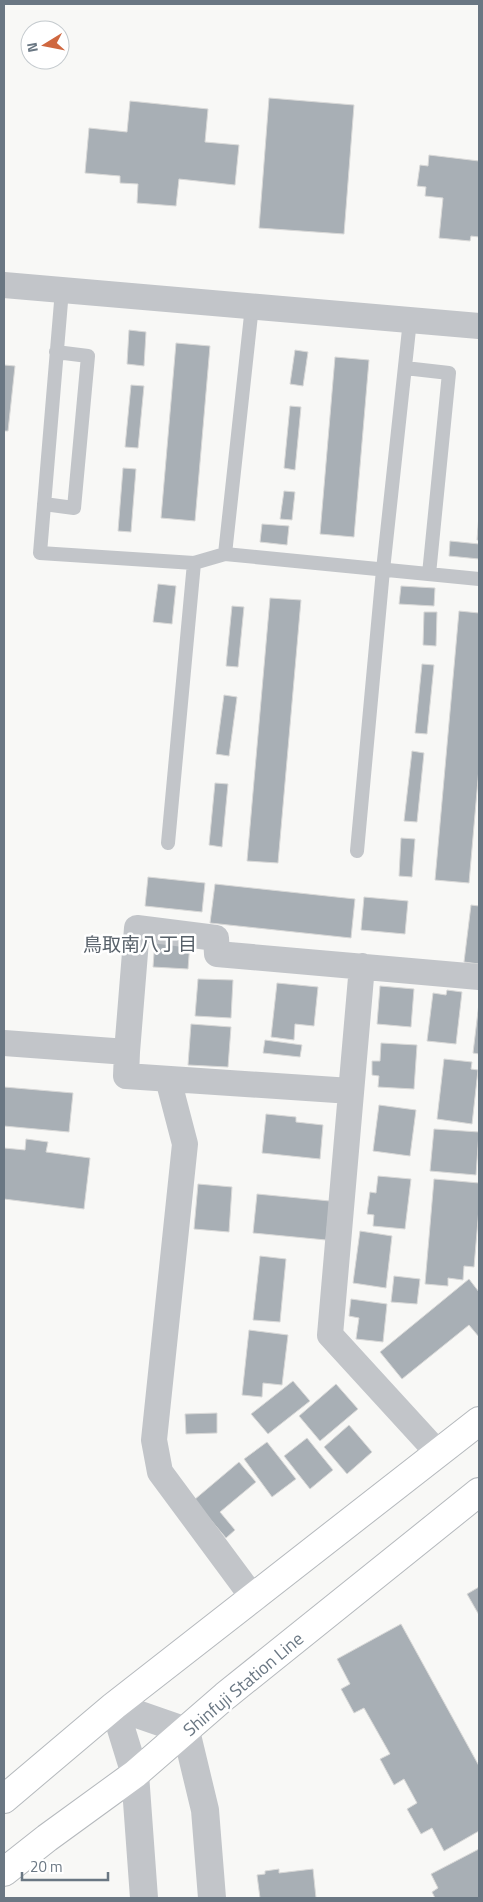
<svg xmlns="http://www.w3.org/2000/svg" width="483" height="1902" viewBox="0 0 483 1902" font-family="'Titillium Web','Noto Sans JP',sans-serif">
<rect width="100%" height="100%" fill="#f8f8f6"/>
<!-- building -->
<path fill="#a8afb5" stroke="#d9d9d8" d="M269,98L354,105L344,234L259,228Z
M130,101L208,109L205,142L239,145L235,185L179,179L176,206L137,203L138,184L120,183V176L85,173L89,128L127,132Z
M429,155L479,161V237L471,236L470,241L439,238L443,198L425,196L426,187L417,186L420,165L428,166Z
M129,330L146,332L144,366L127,364Z
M176,343L210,346L195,521L161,518Z
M295,350L308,352L303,386L290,384Z
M335,357L369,360L354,537L320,534Z
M4,365L15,366L8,431H4Z
M131,385L144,386L138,448L125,447Z
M290,406L301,407L295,470L284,468Z
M123,468L136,469L131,532L118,531Z
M284,491L295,492L292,520L280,519Z
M479,515V540H477Z
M262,524L289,526L287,545L260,542Z
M450,541L479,544V559L449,556Z
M158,584L176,586L172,624L153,622Z
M401,586L435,588L434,606L399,604Z
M270,598L301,600L278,863L247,861Z
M232,606L244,607L238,667L226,666Z
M459,611L479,613V768L469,883L435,880Z
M424,612H437L436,646L423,645Z
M422,664L434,665L427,734L415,733Z
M224,695L237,697L229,756L216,754Z
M412,751L424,753L417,822L404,821Z
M215,783L228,784L222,847L209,845Z
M401,838L415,839L412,877L399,876Z
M148,877L205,883L202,912L145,906Z
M215,884L355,899L351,938L210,923Z
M364,897L408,901L405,934L361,930Z
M471,905L479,906V964L464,962Z
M155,940L190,942L188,969L153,967Z
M198,979L233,980L231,1018L195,1016Z
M277,983L318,987L314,1026L295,1024L294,1040L271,1037Z
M380,986L414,989L411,1027L377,1024Z
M447,990L462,992L456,1044L427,1041L433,993L446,995Z
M479,1003V1054L473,1053Z
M191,1024L231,1027L228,1067L188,1065Z
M265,1040L302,1045L300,1057L263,1053Z
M381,1043L417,1045L414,1089L378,1087L379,1076L372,1075V1061H380Z
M444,1059L472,1062L471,1069L478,1070L472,1124L437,1119Z
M4,1087L73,1093L69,1132L4,1126Z
M379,1105L416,1110L410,1156L373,1151Z
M266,1114L296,1117V1122L323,1125L320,1159L262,1153Z
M434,1129L479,1132L476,1175L430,1171Z
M26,1139L48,1142L46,1152L90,1158L84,1209L4,1199V1148L25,1150Z
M378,1176L411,1179L405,1229L373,1226L374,1215L367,1214L370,1192L376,1193Z
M434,1179L479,1183V1208L474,1267L464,1266L463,1280L448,1278V1286L425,1284Z
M198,1184L232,1187L229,1232L194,1229Z
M257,1194L330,1201L326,1240L253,1233Z
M360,1231L392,1236L386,1288L353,1283Z
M260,1256L286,1259L280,1322L253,1320Z
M394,1276L420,1279L417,1304L391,1302Z
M469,1279L479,1292V1337L469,1325L402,1379L380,1352Z
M351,1299L387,1304L383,1342L356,1339L359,1318L349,1316Z
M249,1330L288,1335L282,1385L263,1383L262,1397L242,1395Z
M293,1381L310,1401L268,1434L251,1414Z
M336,1384L358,1409L320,1441L299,1416Z
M217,1413V1433L186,1434L185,1414Z
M349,1425L372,1452L347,1474L324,1447Z
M307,1438L333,1470L310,1489L284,1456Z
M267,1442L296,1479L272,1497L244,1459Z
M239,1462L256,1482L220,1512L235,1530L226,1538L194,1500Z
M479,1587V1615L467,1594Z
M401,1624L479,1766V1831L444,1851L432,1828L421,1834L407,1809L417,1803L404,1779L394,1785L380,1759L390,1754L364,1708L354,1713L341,1689L350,1684L337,1659Z
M479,1849V1898H435L432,1892L438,1888L431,1874Z
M279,1869V1873L313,1869L316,1898H260L257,1875L265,1874V1871Z"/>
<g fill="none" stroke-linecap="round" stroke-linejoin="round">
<!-- secondary casing -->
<g stroke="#b5b9bd" stroke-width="30">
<path id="secondary" d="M4,1799L114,1706L479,1421
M4,1872L47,1838L135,1774L225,1696L479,1492"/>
</g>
<!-- service -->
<path stroke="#c2c5c9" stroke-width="14" d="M62,290L40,553L194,563L225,554L479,579
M405,368L449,373L429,574
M44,504L74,508L88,356L56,352
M225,554L252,306
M168,843L194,563
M357,851L383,570L410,320"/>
<!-- minor -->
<path stroke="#c2c5c9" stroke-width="26" d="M4,285L479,326
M362,966L330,1335L438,1453
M4,1043L127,1052L137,928L216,938L217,954L479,977
M127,1052L126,1076L351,1091
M168,1079L185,1144L154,1440L160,1472L254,1599"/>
<!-- tertiary -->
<path stroke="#c2c5c9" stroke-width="28" d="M114,1706L186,1731L205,1810L212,1898
M114,1706L135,1774L144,1898"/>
<!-- secondary -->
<use href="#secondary" stroke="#fff" stroke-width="28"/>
</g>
<g text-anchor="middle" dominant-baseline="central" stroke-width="5" stroke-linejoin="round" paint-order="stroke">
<!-- street labels -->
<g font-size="18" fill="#6a7783" stroke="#fff">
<text transform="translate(243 1684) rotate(-40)">Shinfuji Station Line</text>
</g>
<!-- neighbourhood labels -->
<g font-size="19" fill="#576069" stroke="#fff">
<text x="140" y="943">鳥取南八丁目</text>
</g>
</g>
<!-- border -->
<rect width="483" height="1902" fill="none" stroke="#6a7783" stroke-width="10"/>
<!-- north arrow -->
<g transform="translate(45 45) rotate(260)"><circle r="24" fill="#ffffff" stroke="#c3c9cd"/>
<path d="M0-4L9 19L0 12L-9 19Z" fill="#cf673f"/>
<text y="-8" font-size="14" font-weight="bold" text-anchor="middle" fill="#6a7783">N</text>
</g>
<!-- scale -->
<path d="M22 1872v8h86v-8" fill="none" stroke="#6a7783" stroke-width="2.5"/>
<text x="30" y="1872" font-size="15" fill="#6a7783" stroke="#ffffff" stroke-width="4" paint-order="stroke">20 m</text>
</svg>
